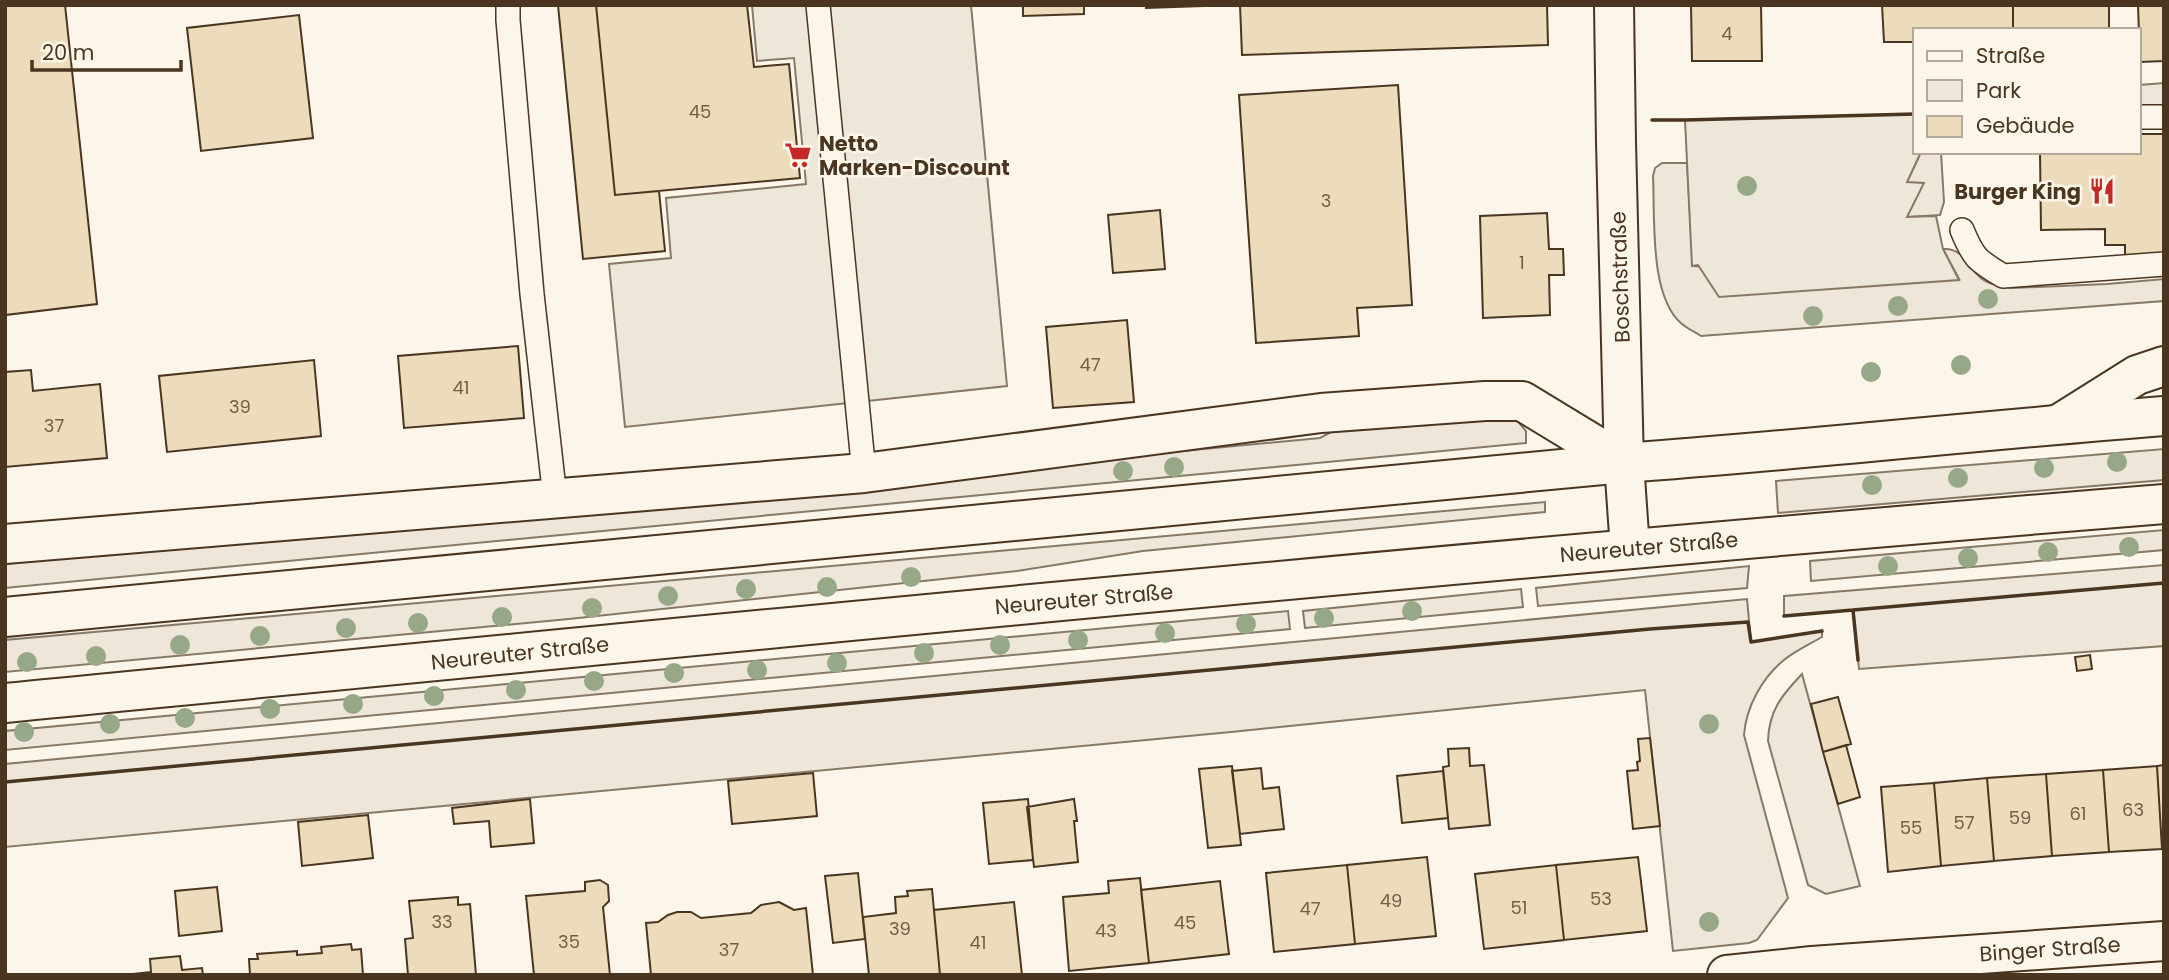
<svg xmlns="http://www.w3.org/2000/svg" width="2169" height="980" viewBox="0 0 2169 980" font-family="Poppins,sans-serif">
<rect width="100%" height="100%" fill="#fbf6e9"/>
<!-- green -->
<path fill="#ede6d9" stroke="#887966" stroke-width="2" d="M2164,83V111H2140L2139,85Z
M1921,152H1941L1944,202L1940,215L1907,217V182Z
M1662,163H1687L1693,266L1959,279L1943,249C1965,247 1968,271 1985,281C1994,286 2002,287 2012,288L2107,284L2164,279V301L1701,336C1695,332 1688,329 1682,324C1649,297 1655,217 1653,176L1655,168Z
M1511,413L1526,431V443L5,588V562L1320,438L1331,432Z
M2164,449V480L1778,513L1776,481Z
M1545,502V512L1143,551L1017,571L569,619L5,672V640Z
M2164,530V550L1811,581L1810,561Z
M2164,565V646L1859,669L1853,610L1784,616V596Z
M1749,566L1747,588L1538,606L1536,588Z
M1521,589L1523,607L1305,628L1303,611Z
M1747,599L1751,642L1822,631V637C1810,644 1795,651 1784,660C1762,678 1746,707 1744,735L1788,898L1757,940L1749,943L1673,951L1645,690L1231,732L5,847V764Z
M1288,611L1290,629L5,750V731Z
M1802,674L1860,886L1826,894L1808,885L1768,741C1769,710 1782,695 1802,674Z"/>
<!-- parking -->
<path fill="#ede7d9" stroke="#887966" stroke-width="2" d="M752,5H971L1007,386L625,427L609,264L671,258L666,198L806,184L794,58L757,61Z
M1915,114V152H1921L1907,182L1924,183L1907,217L1936,216L1943,249L1959,280L1719,297L1698,265L1692,266L1685,120Z"/>
<!-- building -->
<path fill="#ecdcbc" stroke="#4a3520" stroke-width="2" d="M5,5H65L97,304L5,315Z
M558,5H596L615,195L659,191L665,251L583,259Z
M596,5H747L754,67L789,64L800,178L615,195Z
M1023,5H1084V14L1023,16Z
M1146,5H1203V6L1146,8Z
M1240,5H1547L1548,45L1242,55Z
M1691,5H1761L1762,61H1692Z
M1882,5H2013V30H1915V42H1884Z
M2013,5H2109V30H2013Z
M2138,5H2164V61L2140,62Z
M299,15L313,138L201,151L187,28Z
M1398,85L1412,305L1357,308L1359,336L1256,343L1239,95Z
M2139,134H2164V258L2125,259V245H2105V229L2041,230L2040,152H2139Z
M1160,210L1165,269L1113,273L1108,215Z
M1547,213L1549,249H1563L1564,275H1549L1550,315L1483,318L1480,216Z
M1127,320L1134,402L1053,408L1046,327Z
M518,346L524,418L404,428L398,356Z
M314,360L321,436L167,452L159,376Z
M31,370L33,391L100,384L107,458L5,467V372Z
M2090,655L2092,669L2077,671L2075,657Z
M1838,697L1851,744L1823,752L1811,704Z
M1650,738L1660,826L1633,829L1627,771L1638,770L1637,762L1640,761L1638,739Z
M1846,745L1860,797L1838,804L1823,752Z
M1469,748L1470,766L1484,765L1490,825L1449,829L1443,767L1449,766L1448,749Z
M2164,765V849H2162L2157,766Z
M1232,766L1241,845L1208,848L1199,769Z
M2157,766L2162,849L2109,852L2103,770Z
M1261,768L1263,789L1279,787L1284,829L1240,834L1232,771Z
M2103,770L2109,852L2052,856L2046,774Z
M1443,771L1448,818L1402,823L1397,776Z
M813,773L817,816L732,824L728,781Z
M2046,774L2052,856L1994,861L1987,778Z
M1987,778L1994,861L1941,866L1934,783Z
M1934,783L1941,866L1888,872L1881,787Z
M530,799L534,843L491,847L489,821L454,824L452,808Z
M1028,799L1033,860L989,864L983,803Z
M1074,799L1077,821H1074L1078,862L1034,867L1027,807Z
M368,815L373,858L302,866L298,822Z
M1427,857L1436,936L1355,944L1347,865Z
M1638,857L1647,931L1564,940L1556,865Z
M1347,865L1355,944L1274,952L1266,873Z
M1556,865L1564,940L1484,949L1475,874Z
M858,873L865,939L833,943L825,876Z
M1140,878L1149,963L1069,971L1063,897L1109,893L1108,881Z
M600,880L608,885L609,901L603,907L610,975H534L526,896L585,891V882Z
M1220,881L1229,954L1149,963L1141,890Z
M217,887L222,931L179,936L175,891Z
M932,889L940,975H869L863,917L896,913L895,897L908,896L907,891Z
M458,897V905L470,904L476,975H408L405,939L413,938L409,901Z
M779,902L794,910L806,908L813,975H651L646,923L658,922L668,915L677,912H691L701,918L751,913L761,905Z
M1014,902L1022,975H940L934,910Z
M351,944L352,950L361,949L363,975H250L249,959H258L257,954L297,951V955L322,953L321,947Z
M180,956L182,970L202,968L203,975H124L151,972L150,959Z"/>
<g fill="none" stroke-linecap="round" stroke-linejoin="round">
<!-- lane casing -->
<g stroke="#4a3520" stroke-width="26">
<path id="lane" d="M508,5V20L532,294L555,498
M818,5L864,473
M2139,117H2164
M1962,230C1974,259 1977,260 2003,276L2164,264"/>
</g>
<!-- street casing -->
<g stroke="#4a3520" stroke-width="42">
<path id="street" d="M1614,5L1616,142L1624,463L1630,549
M2059,424L2137,375L2164,366
M5,544L864,473L1321,413L1485,401H1522L1624,463
M1727,975L1812,966L2164,941"/>
</g>
<!-- primary casing -->
<g stroke="#4a3520" stroke-width="42">
<path id="primary" d="M5,617L1624,463C1804,450 1984,430 2164,416
M5,703C724,633 1444,562 2164,504"/>
</g>
<!-- lane -->
<use href="#lane" stroke="#fbf6e9" stroke-width="23"/>
<!-- street -->
<use href="#street" stroke="#fbf6e9" stroke-width="38"/>
<!-- primary -->
<use href="#primary" stroke="#fbf6e9" stroke-width="38"/>
<!-- wall -->
<path stroke="#4a3520" stroke-width="3.5" d="M2139,111L2140,62
M1652,120H1685L1915,114
M1853,610L1858,660
M1784,616L2164,583
M5,782L1650,629L1748,622L1751,642L1822,631"/>
</g>
<!-- trees -->
<g fill="#96a887">
<circle cx="1747" cy="186" r="10"/>
<circle cx="1988" cy="299" r="10"/>
<circle cx="1898" cy="306" r="10"/>
<circle cx="1813" cy="316" r="10"/>
<circle cx="1961" cy="365" r="10"/>
<circle cx="1871" cy="372" r="10"/>
<circle cx="2117" cy="462" r="10"/>
<circle cx="1174" cy="467" r="10"/>
<circle cx="2044" cy="468" r="10"/>
<circle cx="1123" cy="471" r="10"/>
<circle cx="1958" cy="478" r="10"/>
<circle cx="1872" cy="485" r="10"/>
<circle cx="2129" cy="547" r="10"/>
<circle cx="2048" cy="552" r="10"/>
<circle cx="1968" cy="558" r="10"/>
<circle cx="1888" cy="566" r="10"/>
<circle cx="911" cy="577" r="10"/>
<circle cx="827" cy="587" r="10"/>
<circle cx="746" cy="589" r="10"/>
<circle cx="668" cy="596" r="10"/>
<circle cx="592" cy="608" r="10"/>
<circle cx="1412" cy="611" r="10"/>
<circle cx="502" cy="617" r="10"/>
<circle cx="1324" cy="618" r="10"/>
<circle cx="418" cy="623" r="10"/>
<circle cx="1246" cy="624" r="10"/>
<circle cx="346" cy="628" r="10"/>
<circle cx="1165" cy="633" r="10"/>
<circle cx="260" cy="636" r="10"/>
<circle cx="1078" cy="640" r="10"/>
<circle cx="180" cy="645" r="10"/>
<circle cx="1000" cy="645" r="10"/>
<circle cx="924" cy="653" r="10"/>
<circle cx="96" cy="656" r="10"/>
<circle cx="27" cy="662" r="10"/>
<circle cx="837" cy="663" r="10"/>
<circle cx="757" cy="670" r="10"/>
<circle cx="674" cy="673" r="10"/>
<circle cx="594" cy="681" r="10"/>
<circle cx="516" cy="690" r="10"/>
<circle cx="434" cy="696" r="10"/>
<circle cx="353" cy="704" r="10"/>
<circle cx="270" cy="709" r="10"/>
<circle cx="185" cy="718" r="10"/>
<circle cx="110" cy="724" r="10"/>
<circle cx="1709" cy="724" r="10"/>
<circle cx="24" cy="732" r="10"/>
<circle cx="1709" cy="922" r="10"/>
</g>
<!-- icons -->
<defs>
<g id="supermarket-bare" transform="scale(2.1)"><path d="M-6-5.5h2.5l.6 2H6L4.5 2H-2.5L-4.4-4H-6ZM-1.5 3.2a1.3 1.3 0 1 0 .1 0ZM3 3.2a1.3 1.3 0 1 0 .1 0Z" fill="#c62828" stroke="#fbf6e9" stroke-width="2.5" paint-order="stroke"/></g>
<g id="restaurant-bare" transform="scale(2.1)"><path d="M-5-6h1v4h1v-4h1v4h1v-4h1v5L-1.5 .5V6h-2V.5L-5-1ZM5-6V6H3V1.5H1.5Q1.5-4 5-6Z" fill="#c62828" stroke="#fbf6e9" stroke-width="2.5" paint-order="stroke"/></g>
</defs>
<g fill-rule="evenodd">
<use href="#supermarket-bare" x="798" y="155"/>
<use href="#restaurant-bare" x="2102" y="191"/>
</g>
<g text-anchor="middle" dominant-baseline="central" stroke-width="5" stroke-linejoin="round" paint-order="stroke">
<!-- number labels -->
<g font-size="18" fill="#725f47">
<text x="1727" y="33">4</text>
<text x="700" y="111">45</text>
<text x="1326" y="200">3</text>
<text x="1522" y="262">1</text>
<text x="1090" y="364">47</text>
<text x="461" y="387">41</text>
<text x="240" y="406">39</text>
<text x="54" y="425">37</text>
<text x="2133" y="809">63</text>
<text x="2078" y="813">61</text>
<text x="2020" y="817">59</text>
<text x="1964" y="822">57</text>
<text x="1911" y="827">55</text>
<text x="1601" y="898">53</text>
<text x="1391" y="900">49</text>
<text x="1519" y="907">51</text>
<text x="1310" y="908">47</text>
<text x="442" y="921">33</text>
<text x="1185" y="922">45</text>
<text x="900" y="928">39</text>
<text x="1106" y="930">43</text>
<text x="569" y="941">35</text>
<text x="978" y="942">41</text>
<text x="729" y="949">37</text>
</g>
<!-- poi labels -->
<g font-size="21" font-weight="bold" fill="#4a3520" stroke="#fbf6e9" text-anchor="start">
<text x="819" y="143">Netto<tspan x="819" dy="24">Marken-Discount</tspan></text>
<text x="2081" y="191" text-anchor="end">Burger King</text>
</g>
<!-- street labels -->
<g font-size="21" fill="#4a3520" stroke="#fbf6e9">
<text transform="translate(1620 277) rotate(-92)">Boschstraße</text>
<text transform="translate(1649 547) rotate(-5)">Neureuter Straße</text>
<text transform="translate(1084 599) rotate(-5)">Neureuter Straße</text>
<text transform="translate(520 653) rotate(-6)">Neureuter Straße</text>
<text transform="translate(2050 949) rotate(-4)">Binger Straße</text>
</g>
</g>
<!-- border -->
<rect width="2169" height="980" fill="none" stroke="#4a3520" stroke-width="14"/>
<!-- legend -->
<rect x="1913" y="28" width="228" height="126" fill="#fbf6e9" stroke="#b4a999" stroke-width="2"/>
<rect x="1927" y="51" width="35" height="10" fill="#fbf6e9" stroke="#b4a999" stroke-width="2"/>
<text x="1976" y="63" font-size="21" fill="#4a3520">Straße</text>
<rect x="1927" y="80" width="35" height="21" fill="#ede6d9" stroke="#b4a999" stroke-width="2"/>
<text x="1976" y="98" font-size="21" fill="#4a3520">Park</text>
<rect x="1927" y="116" width="35" height="21" fill="#ecdcbc" stroke="#b4a999" stroke-width="2"/>
<text x="1976" y="133" font-size="21" fill="#4a3520">Gebäude</text>
<!-- scale -->
<path d="M32 60v10h149v-10" fill="none" stroke="#4a3520" stroke-width="3.5"/>
<text x="42" y="60" font-size="21" fill="#4a3520" stroke="#fbf6e9" stroke-width="5" paint-order="stroke">20 m</text>
</svg>
